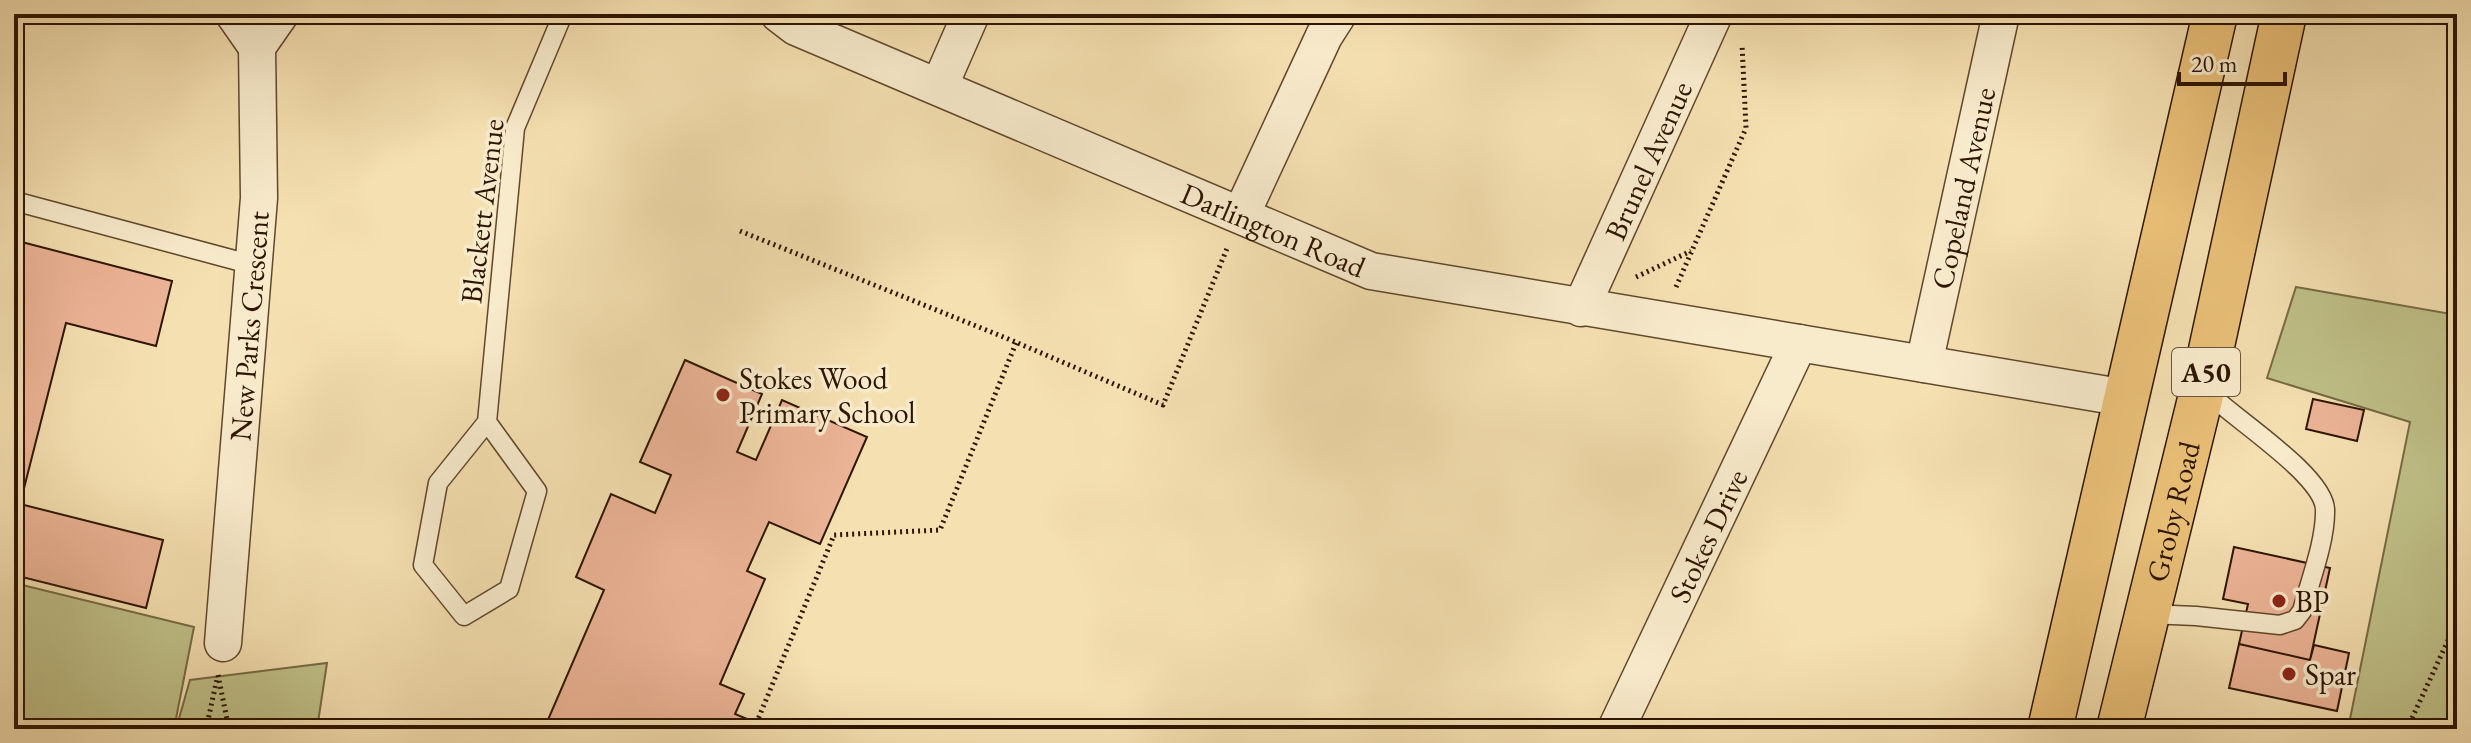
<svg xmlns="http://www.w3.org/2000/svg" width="2471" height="743" viewBox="0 0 2471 743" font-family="'EB Garamond',serif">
<rect width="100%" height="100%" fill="#f5e0b1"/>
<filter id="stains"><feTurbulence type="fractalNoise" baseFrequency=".0025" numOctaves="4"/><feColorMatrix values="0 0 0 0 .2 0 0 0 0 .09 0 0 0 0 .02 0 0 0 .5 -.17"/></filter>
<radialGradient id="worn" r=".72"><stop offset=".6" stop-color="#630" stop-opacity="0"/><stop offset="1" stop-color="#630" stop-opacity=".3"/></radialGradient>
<!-- green -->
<path fill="#c0c189" stroke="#776b44" stroke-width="2" d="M2296,287L2457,315V729H2348L2410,422L2267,378Z
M14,583L194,627L174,729H14Z
M327,663L317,729H176L190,680Z"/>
<!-- building -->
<path fill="#edb597" stroke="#2e1500" stroke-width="2" d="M14,240L172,281L156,346L66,323L20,504L163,540L146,608L14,575Z
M685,360L762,394L737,452L756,460L782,400L867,437L820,544L769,522L747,571L765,579L720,684L744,694L735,714L752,721L748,729H544L604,590L576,577L611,494L655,513L671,475L640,462Z
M2313,399L2364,410L2357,441L2306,429Z
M2234,547L2330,568L2310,660L2239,644L2248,604L2223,599Z
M2239,644L2310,660L2314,645L2349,653L2337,711L2229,688Z"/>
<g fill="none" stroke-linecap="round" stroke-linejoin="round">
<!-- service casing -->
<g stroke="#60482c" stroke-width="21">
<path id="service" d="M14,201L253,265
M487,422L537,491L509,589L464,616L423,565L438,483L487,422L515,128L563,14
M2148,614L2196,616L2280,625L2295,620L2302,611C2310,581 2326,540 2325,509C2323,474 2231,417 2204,389"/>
</g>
<!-- minor casing -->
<g stroke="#60482c" stroke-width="39">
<g id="minor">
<path d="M234,14L257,47"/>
<path id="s1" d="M779,14L796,27L1371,271L2126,398"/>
<path d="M939,87L971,14"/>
<path d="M1241,215L1324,36L1338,14"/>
<path id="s2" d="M1581,308L1714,14"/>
<path id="s3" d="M1924,364L2001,14"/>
<path id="s4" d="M223,643L259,198L257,47L280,14"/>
<path id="s5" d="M1616,729L1799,343"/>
</g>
</g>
<!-- primary casing -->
<g stroke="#2e1500" stroke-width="47">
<g id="primary">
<path d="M2050,729L2215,14"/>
<path id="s6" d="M2119,729L2203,387L2284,14"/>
</g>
</g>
<!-- path -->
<path stroke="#2e1500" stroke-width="5" stroke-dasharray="2 4" stroke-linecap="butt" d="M740,231L1006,338L1163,405L1228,246
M1636,277L1691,251
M1676,287L1746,128L1742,44
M218,675L229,729
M206,729L217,679
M754,729L834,535L940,530L1016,343
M2407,729L2457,621"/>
<!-- service -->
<use href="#service" stroke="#f8ebcc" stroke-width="18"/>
<!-- minor -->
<use href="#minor" stroke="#f8ebcc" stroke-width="36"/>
<!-- primary -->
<use href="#primary" stroke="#eac078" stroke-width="44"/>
</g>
<!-- markers -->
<g fill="#8f2418" stroke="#f8ebcc" stroke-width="3">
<circle cx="723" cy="395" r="8"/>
<circle cx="2279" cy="601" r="8"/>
<circle cx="2289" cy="674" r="8"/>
</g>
<g text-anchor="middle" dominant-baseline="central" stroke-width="7" stroke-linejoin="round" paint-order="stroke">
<!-- shield labels -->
<rect fill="#f8ebcc" stroke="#6b553d" stroke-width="2" x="2172" y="348" width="68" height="48" rx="6"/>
<g font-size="28" font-weight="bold" fill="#2e1500">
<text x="2206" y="372">A50</text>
</g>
<!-- street labels -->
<g font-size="30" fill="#2e1500" stroke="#f8ebcc">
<text stroke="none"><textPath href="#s2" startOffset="162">Brunel Avenue</textPath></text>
<text stroke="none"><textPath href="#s3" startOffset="180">Copeland Avenue</textPath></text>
<text transform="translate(482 211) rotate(-83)">Blackett Avenue</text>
<text stroke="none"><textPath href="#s1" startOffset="540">Darlington Road</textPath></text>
<text stroke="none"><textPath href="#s4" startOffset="318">New Parks Crescent</textPath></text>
<text stroke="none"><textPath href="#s6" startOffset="224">Groby Road</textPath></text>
<text stroke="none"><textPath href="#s5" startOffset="214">Stokes Drive</textPath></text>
</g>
<!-- poi labels -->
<g font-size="30" fill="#2e1500" stroke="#f8ebcc" text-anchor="start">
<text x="739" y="378">Stokes Wood<tspan x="739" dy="34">Primary School</tspan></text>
<text x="2295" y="601">BP</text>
<text x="2305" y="674">Spar</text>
</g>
</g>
<!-- margin -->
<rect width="2471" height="743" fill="none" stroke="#f5e0b1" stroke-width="48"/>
<rect x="16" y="16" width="2439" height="711" fill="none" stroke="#2e1500" stroke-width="4"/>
<rect x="24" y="24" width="2423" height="695" fill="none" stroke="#2e1500" stroke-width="2"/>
<!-- scale -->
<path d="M2179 72v12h106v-12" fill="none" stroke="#2e1500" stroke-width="4"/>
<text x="2191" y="72" font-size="24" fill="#2e1500" stroke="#f8ebcc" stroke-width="6" paint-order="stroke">20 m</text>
<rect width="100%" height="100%" filter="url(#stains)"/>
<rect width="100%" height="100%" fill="url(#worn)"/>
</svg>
